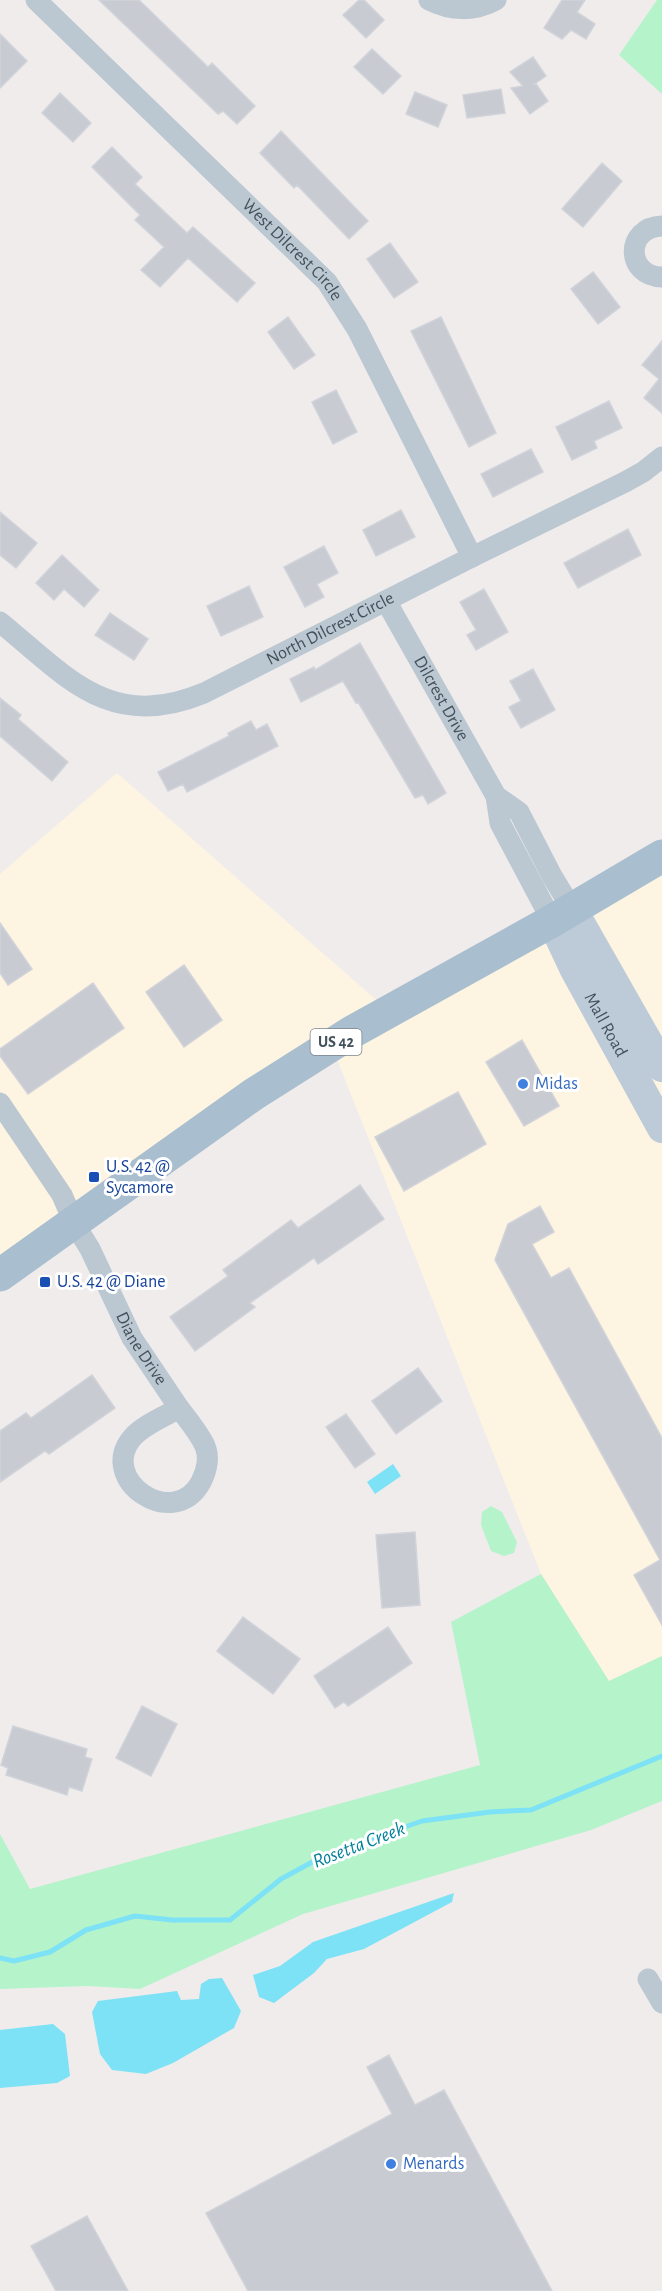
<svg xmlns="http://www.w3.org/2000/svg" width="662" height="2291" viewBox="0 0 662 2291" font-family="'Alegreya Sans',sans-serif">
<rect width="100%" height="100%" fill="#f0ecec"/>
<!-- commercial -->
<path fill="#fef4e2" d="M117,773L389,1011L662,856V1656L609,1681L541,1574L333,1049L0,1274V874Z"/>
<!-- green -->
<path fill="#b5f3ca" d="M657,0H662V94L619,55Z
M491,1506L502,1512L517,1542L514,1553L504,1556L491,1551L481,1525L482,1512Z
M541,1574L609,1681L662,1656V1801L591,1830L303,1914L140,1989L87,1986L0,1989V1834L30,1889L480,1765L451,1622Z"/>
<!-- water -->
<path fill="#7de2f5" d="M393,1464L401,1476L375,1494L367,1482Z
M454,1893L452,1902L364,1949L327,1959L314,1973L274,2003L259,1997L253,1975L280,1966L313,1942Z
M222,1978L241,2011L234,2028L173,2063L146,2074L112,2070L100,2054L92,2012L98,2001L177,1991L181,2000L199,1999L201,1984L209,1979Z
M53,2024L65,2034L70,2076L57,2083L0,2088V2030Z"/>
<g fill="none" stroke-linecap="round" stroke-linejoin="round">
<!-- stream -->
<path stroke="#7de2f5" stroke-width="5" d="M0,1958L14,1961L50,1952L86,1930L135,1916L172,1920H230L281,1879L327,1854L422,1821L490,1812L531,1810L662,1756"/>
</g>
<!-- building -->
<path fill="#c8ccd2" stroke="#d0d3d9" stroke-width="1.5" d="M99,0H139L208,67L212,63L255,106L237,124L223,111L218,114Z
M359,0H364L384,20L366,38L343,15Z
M562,0H585L577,12L595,24L586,39L571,30L562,39L544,28Z
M0,34L27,61L0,88Z
M372,49L401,76L383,94L354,67Z
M533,57L546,76L533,85L536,84L548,101L530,114L511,88L523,86L510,72Z
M501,89L505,113L467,118L463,95Z
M415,92L447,105L438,127L406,114Z
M60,93L91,123L73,142L42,113Z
M281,131L368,221L349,239L297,185L294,188L260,153Z
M112,147L142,177L135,184L187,233L193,227L255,283L237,302L188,258L160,287L141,270L164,247L135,220L140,215L92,167Z
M602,163L622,181L583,227L562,209Z
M390,243L418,282L394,298L367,259Z
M593,272L620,307L598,324L571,289Z
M288,317L315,355L294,369L268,332Z
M441,317L496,433L469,447L411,331Z
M662,341V413L644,398L659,379L642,365Z
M336,390L357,432L333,444L312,402Z
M609,401L622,428L594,441L597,448L572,460L556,427Z
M531,449L543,472L493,497L481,474Z
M401,510L415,537L376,556L363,530Z
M0,512L37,543L16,568L0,555Z
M628,529L641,555L578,588L564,563Z
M324,546L338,573L317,584L324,597L305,607L284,567Z
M62,555L99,590L84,607L64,589L54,600L36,583Z
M249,586L263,617L221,636L207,606Z
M484,589L508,632L476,650L467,635L476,630L460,602Z
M110,613L148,639L134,660L95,635Z
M360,643L446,793L428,804L423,795L415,798L358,702L356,703L343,681L301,702L290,679L314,667L315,670Z
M533,669L555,710L521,728L509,707L521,701L510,681Z
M0,698L21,715L18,719L68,762L52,781L0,736Z
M251,721L256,730L267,724L278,746L187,792L183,784L168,791L158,772L229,736L228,733Z
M0,923L32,969L8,985L0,973Z
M184,965L222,1020L184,1047L146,992Z
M93,983L124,1028L28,1094L0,1056V1049Z
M522,1040L559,1106L524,1126L486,1062Z
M458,1092L486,1144L404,1191L375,1137Z
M360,1185L384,1219L318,1264L314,1258L250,1303L255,1307L195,1351L170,1317L228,1276L223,1270L291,1220L298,1228Z
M540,1206L554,1232L532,1244L551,1278L569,1268L662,1438V1625L634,1575L660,1560L495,1260L508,1224Z
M418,1368L442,1401L396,1434L372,1401Z
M92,1375L115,1408L49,1454L45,1451L0,1482V1431L26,1413L31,1418Z
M346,1414L375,1454L355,1468L326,1427Z
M415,1532L420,1605L382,1608L376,1535Z
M243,1617L300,1659L273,1694L217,1651Z
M388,1627L412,1663L348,1706L344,1702L335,1708L314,1676Z
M142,1706L177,1724L151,1776L116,1758Z
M13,1726L87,1749L85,1757L92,1759L82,1791L69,1787L67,1795L6,1775L8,1768L1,1765Z
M389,2055L415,2105L444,2090L552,2291H248L206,2213L392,2114L367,2067Z
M87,2216L128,2291H56L31,2246Z"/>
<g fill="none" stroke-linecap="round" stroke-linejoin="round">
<!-- street -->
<g stroke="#bbc8d1" stroke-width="21">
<path id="s1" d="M36,0L327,282L357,329L472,557"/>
<path d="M429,0C450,11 475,12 496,0"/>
<path d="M662,226C625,227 625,276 662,277"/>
<path id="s2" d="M386,601L496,796L500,823L552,921"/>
<path id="s3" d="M0,622C67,677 110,732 204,693L472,557L625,482L643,472L662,457"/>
<path d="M496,796L519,812L552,876L572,909"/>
<path id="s4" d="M0,1103L62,1195L74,1223L90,1249L132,1338L179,1408"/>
<path d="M179,1408C188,1420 199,1433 205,1446C210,1458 207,1470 201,1482C174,1532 97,1480 132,1438C143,1425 164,1417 179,1408Z"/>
<path d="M648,1979L662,2003"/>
</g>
<!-- secondary -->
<g stroke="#bdcbd8" stroke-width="30">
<path d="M572,909L662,1067"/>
<path id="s5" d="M552,921L574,968L662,1128"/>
</g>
<!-- primary -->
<path stroke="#a9becf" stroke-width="33" d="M0,1275L254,1094L352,1032L552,921L662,856"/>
</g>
<!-- markers -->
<g fill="#3f7fe0" stroke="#fff" stroke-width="2">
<circle cx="523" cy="1084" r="6"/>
<circle cx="391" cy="2164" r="6"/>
</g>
<g fill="#1a4fb4" stroke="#fff" stroke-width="2">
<rect x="88" y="1171" width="12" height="12" rx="3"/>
<rect x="39" y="1276" width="12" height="12" rx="3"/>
</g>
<g text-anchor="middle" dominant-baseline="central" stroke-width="6" stroke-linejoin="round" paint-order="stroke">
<!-- shield labels -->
<rect fill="#fff" stroke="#7b858d" stroke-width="1.5" x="310.5" y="1029" width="51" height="26" rx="4.5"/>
<g font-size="16" font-weight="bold" fill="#43515c">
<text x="336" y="1042">US 42</text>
</g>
<!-- street labels -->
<g font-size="18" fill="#43515c" stroke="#fff">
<text stroke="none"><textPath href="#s1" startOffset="358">West Dilcrest Circle</textPath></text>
<text stroke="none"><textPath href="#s3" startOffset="374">North Dilcrest Circle</textPath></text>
<text stroke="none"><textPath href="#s2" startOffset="112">Dilcrest Drive</textPath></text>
<text stroke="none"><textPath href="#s5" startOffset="117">Mall Road</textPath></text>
<text stroke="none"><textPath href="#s4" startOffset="284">Diane Drive</textPath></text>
</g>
<!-- shop labels -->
<g font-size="18" fill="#366cbe" stroke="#fff" text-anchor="start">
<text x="535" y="1084">Midas</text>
<text x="403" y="2164">Menards</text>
</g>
<!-- transit labels -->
<g font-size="18" fill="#164399" stroke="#fff" text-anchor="start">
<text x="106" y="1167">U.S. 42 @<tspan x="106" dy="21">Sycamore</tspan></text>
<text x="57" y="1282">U.S. 42 @ Diane</text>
</g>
<!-- water labels -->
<g font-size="20" font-style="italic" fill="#03819a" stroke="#fff">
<text transform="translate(359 1845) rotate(-21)">Rosetta Creek</text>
</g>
</g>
</svg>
